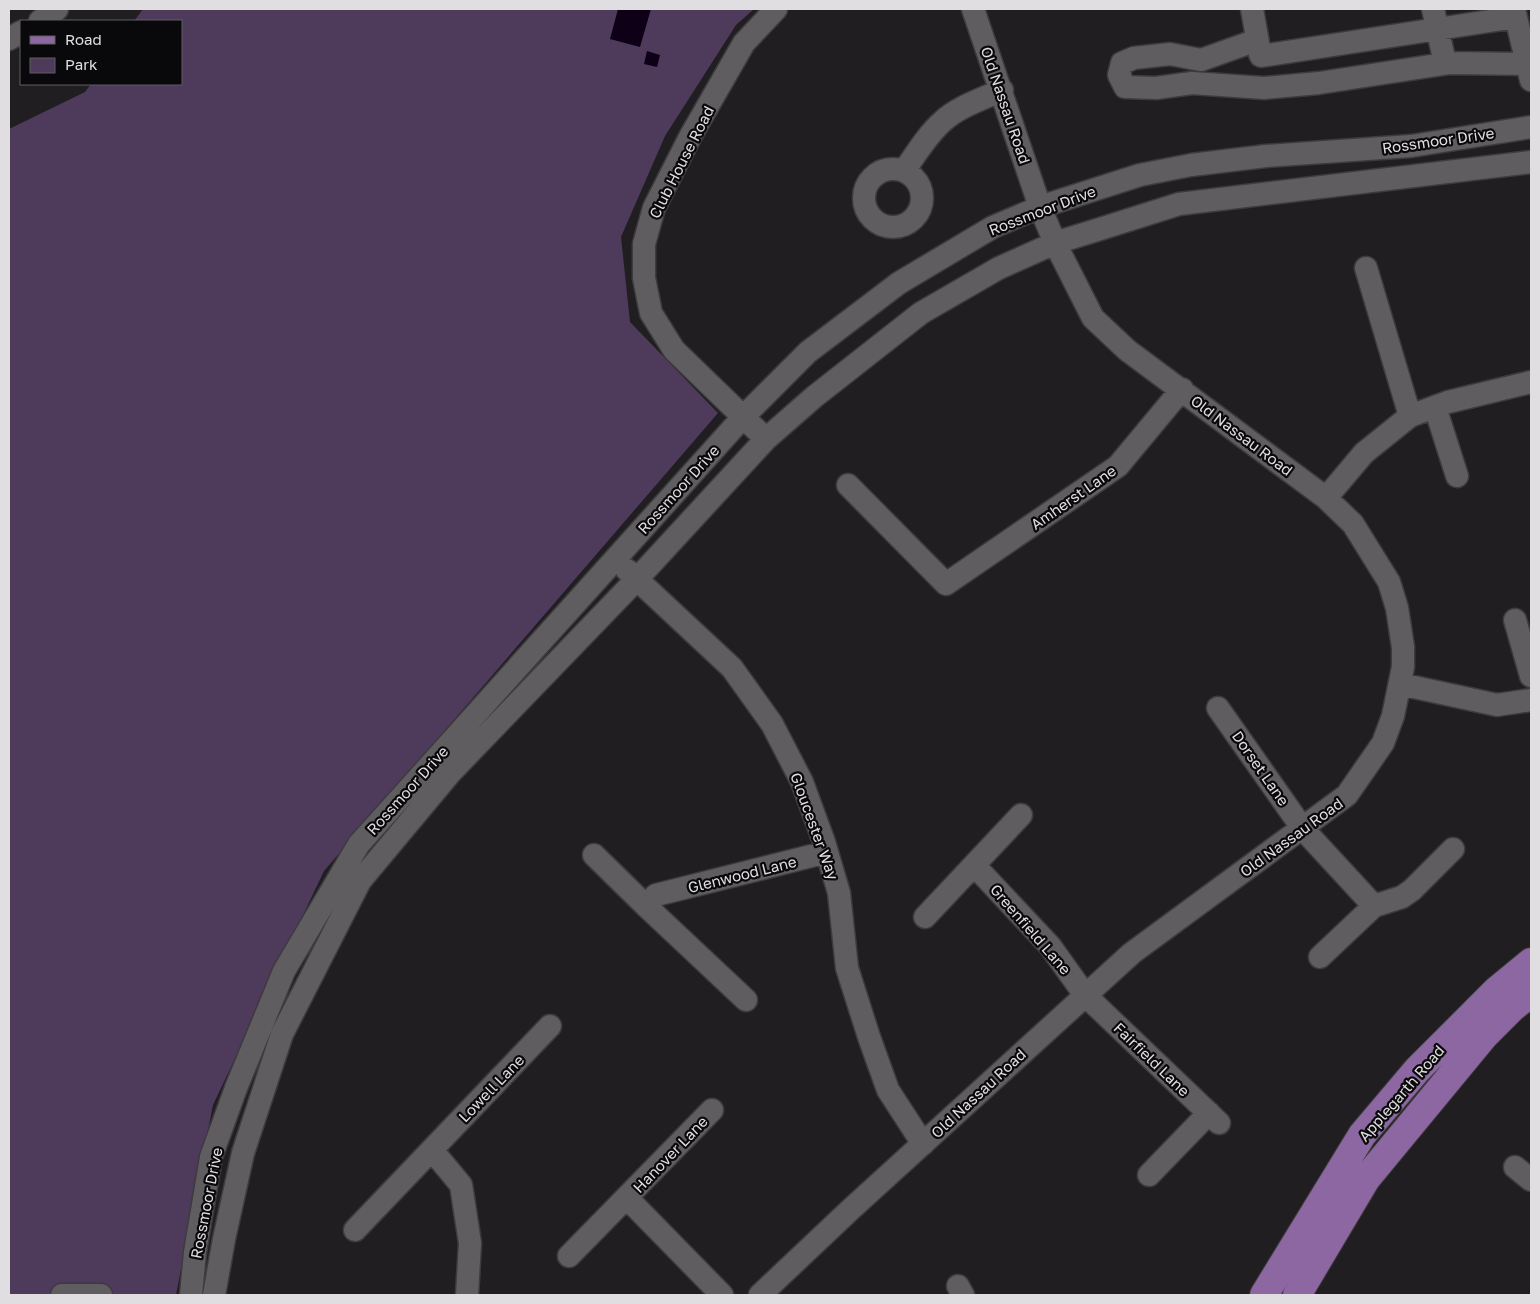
<svg xmlns="http://www.w3.org/2000/svg" width="1540" height="1304" viewBox="0 0 1540 1304" font-family="'Golos Text',sans-serif">
<rect width="100%" height="100%" fill="#201e21"/>
<!-- green -->
<path fill="#4e3a5a" d="M143,9H754L736,25L665,136L621,237L630,322L718,413L324,871L213,1105L176,1295H9V129L85,92L91,84H181V21H134Z"/>
<!-- water -->
<path fill="#0d0017" d="M618,9H651L640,47L610,39Z
M647,51L660,55L657,67L644,64Z"/>
<g fill="none" stroke-linecap="round" stroke-linejoin="round">
<!-- minor casing -->
<g stroke="#3d3b3e" stroke-width="25">
<path id="minor" d="M1252,9L1260,54
M1433,9L1445,63
M1514,9L1531,80
M40,21L57,9
M9,39L21,32
M1257,40L1201,60L1170,54L1134,58L1122,63L1119,75L1125,87L1156,88L1192,83L1264,88L1319,83L1450,63L1527,64
M1261,56L1516,17
M864 198a29 29 0 1 1 58 0a29 29 0 1 1-58 0Z
M904,171C916,154 927,135 943,121C958,107 982,99 1002,90
M1366,268L1410,416
M1435,407L1457,476
M766,439L674,350L651,313L644,278V244L654,208L690,137L744,43L776,9
M848,485L946,584L1118,466L1182,389
M1326,498L1364,453L1410,416L1448,402L1531,382
M627,570L732,668L772,724L802,782L824,842L839,893L847,968L869,1037L888,1090L923,1144
M1515,620L1531,676
M1400,684L1497,705L1531,700
M1218,708L1303,829L1374,906
M594,855L646,906
M974,865L1050,946L1085,995L1219,1123
M925,917L1021,815
M1320,957L1374,906L1402,897L1412,890L1453,849
M746,1000L646,906L656,895L827,852
M432,1150L461,1185L470,1243L467,1295
M1515,1167L1531,1180
M1149,1175L1209,1113
M627,1198L722,1295
M355,1230L550,1026
M569,1256L712,1110
M958,1286L963,1295
M62,1295H101
M191,1295L195,1252L211,1157L236,1088L284,971L359,844L743,417L808,352L899,283L993,227L1040,207L1140,175L1191,165L1266,156L1411,146L1531,127
M214,1295L224,1239L243,1153L282,1034L360,881L451,772L637,579L766,439L814,397L921,313L999,268L1055,243L1100,229L1179,204L1531,162
M760,1295L850,1210L1132,953L1347,795L1383,743L1393,716L1403,667V647L1397,608L1389,582L1353,524L1326,498L1127,350L1093,318L1055,243L1040,207L973,9"/>
</g>
<!-- major casing -->
<g stroke="#3d3b3e" stroke-width="30">
<path id="major" d="M1264,1295L1362,1135L1417,1070L1497,990L1531,962
M1297,1295L1366,1179L1484,1036L1512,1008L1531,993"/>
</g>
<!-- minor -->
<use href="#minor" stroke="#605d61" stroke-width="22"/>
<!-- major -->
<use href="#major" stroke="#8c67a2" stroke-width="28"/>
</g>
<g text-anchor="middle" dominant-baseline="central" stroke-width="4.5" stroke-linejoin="round" paint-order="stroke">
<!-- street labels -->
<g font-size="15" fill="#e0dee1" stroke="#09080a">
<text transform="translate(1006 105) rotate(71)">Old Nassau Road</text>
<text transform="translate(1438 140) rotate(-8)">Rossmoor Drive</text>
<text transform="translate(681 162) rotate(-63)">Club House Road</text>
<text transform="translate(1042 210) rotate(-21)">Rossmoor Drive</text>
<text transform="translate(1242 435) rotate(37)">Old Nassau Road</text>
<text transform="translate(678 489) rotate(-48)">Rossmoor Drive</text>
<text transform="translate(1073 497) rotate(-35)">Amherst Lane</text>
<text transform="translate(1261 768) rotate(55)">Dorset Lane</text>
<text transform="translate(407 790) rotate(-48)">Rossmoor Drive</text>
<text transform="translate(815 826) rotate(70)">Gloucester Way</text>
<text transform="translate(1291 837) rotate(-36)">Old Nassau Road</text>
<text transform="translate(742 874) rotate(-14)">Glenwood Lane</text>
<text transform="translate(1031 929) rotate(49)">Greenfield Lane</text>
<text transform="translate(1152 1059) rotate(44)">Fairfield Lane</text>
<text transform="translate(491 1088) rotate(-46)">Lowell Lane</text>
<text transform="translate(978 1093) rotate(-43)">Old Nassau Road</text>
<text transform="translate(1401 1093) rotate(-49)">Applegarth Road</text>
<text transform="translate(670 1154) rotate(-46)">Hanover Lane</text>
<text transform="translate(206 1203) rotate(-79)">Rossmoor Drive</text>
</g>
</g>
<!-- border -->
<rect width="1540" height="1304" fill="none" stroke="#e0dee1" stroke-width="20"/>
<!-- legend -->
<rect x="20" y="20" width="162" height="65" fill="#09080a" stroke="#5f5e60"/>
<rect x="30" y="36" width="25" height="8" fill="#8c67a2" stroke="#5f5e60"/>
<text x="65" y="45" font-size="15" fill="#e0dee1">Road</text>
<rect x="30" y="58" width="25" height="15" fill="#4e3a5a" stroke="#5f5e60"/>
<text x="65" y="70" font-size="15" fill="#e0dee1">Park</text>
</svg>
